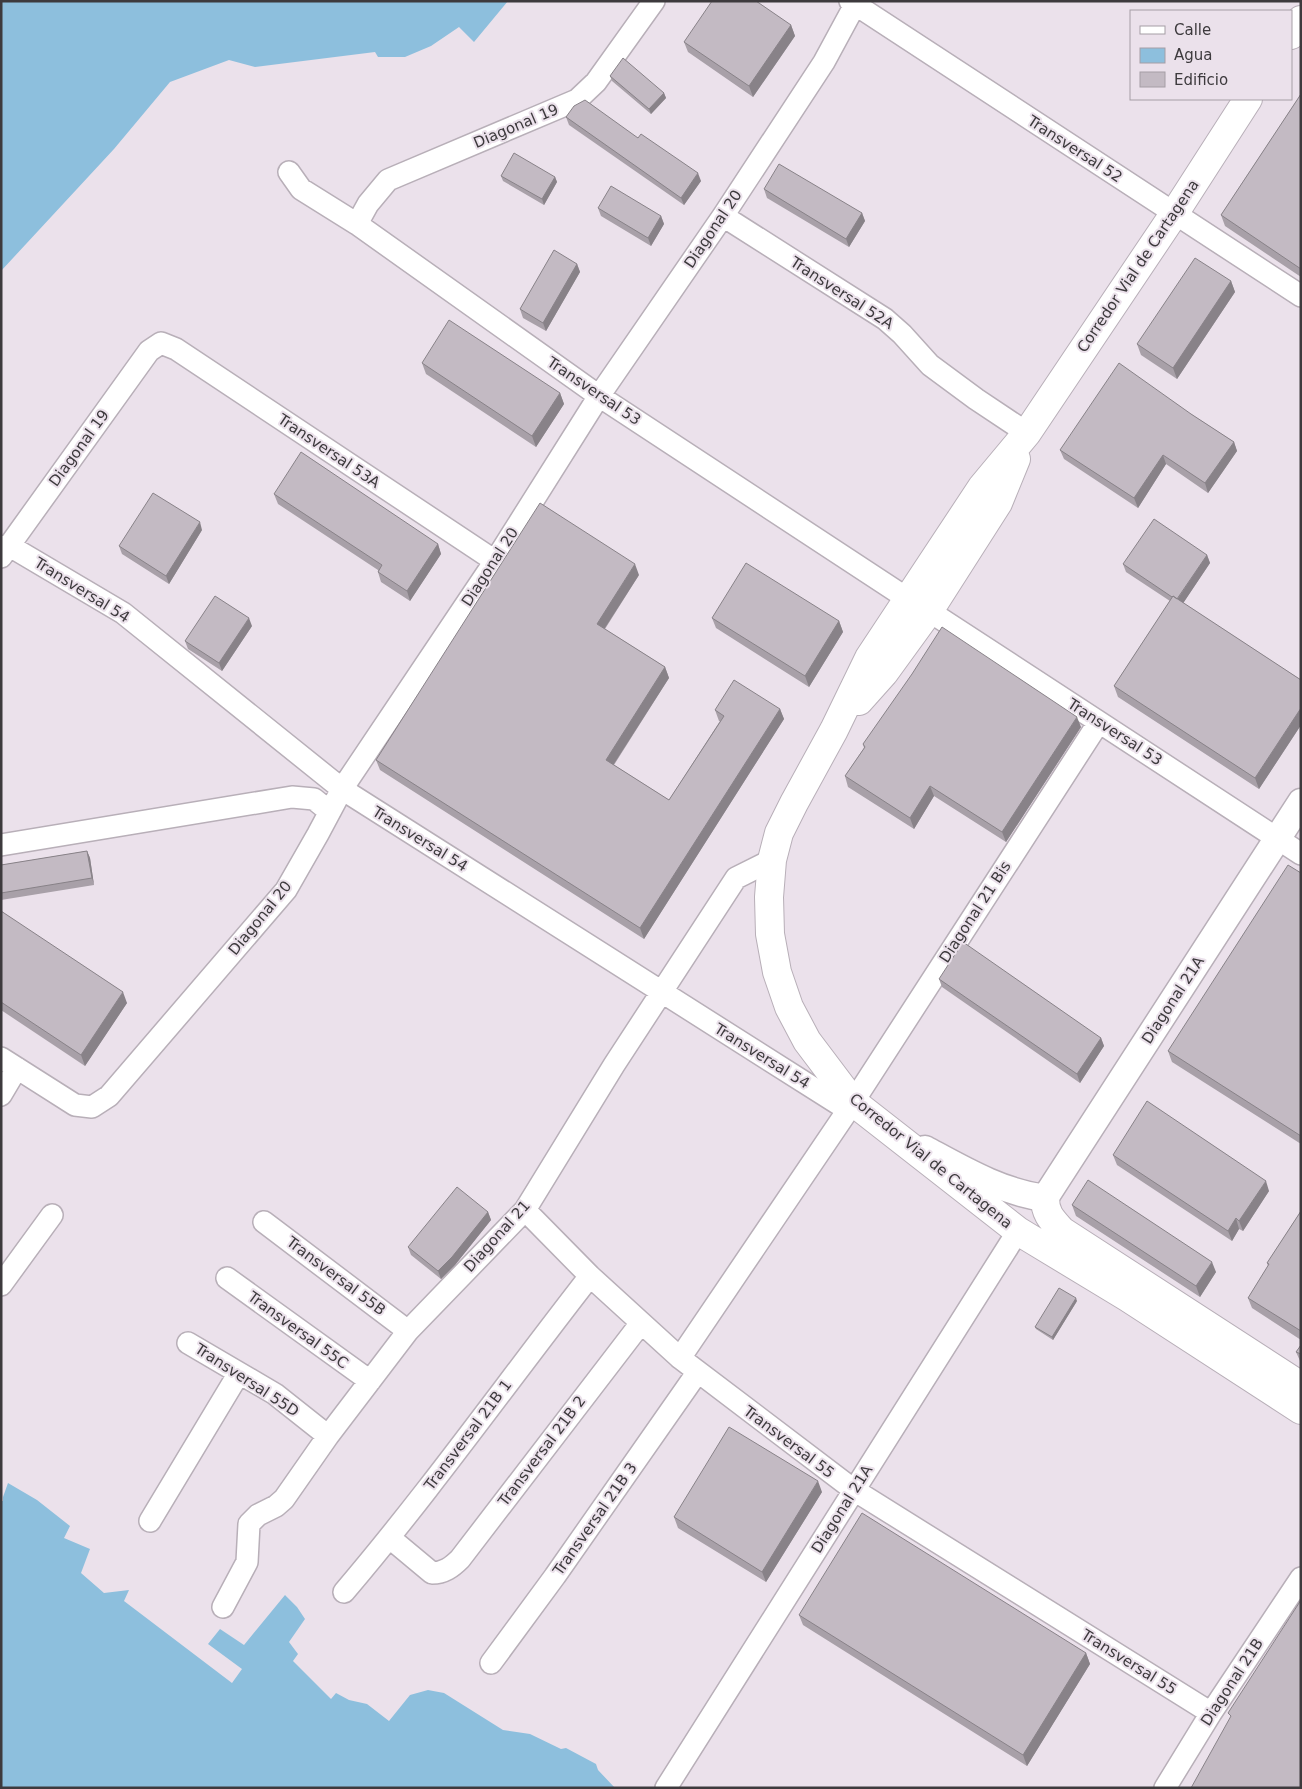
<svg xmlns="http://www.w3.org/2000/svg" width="1302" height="1789" viewBox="0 0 1302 1789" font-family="'DejaVu Sans',sans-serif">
<rect width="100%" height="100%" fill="#ebe1eb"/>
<!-- water -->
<path fill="#8dbfdd" d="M1,1H508L474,42L459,27L431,46L405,57H378L375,52L255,67L229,60L170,82L114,149L1,271Z
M8,1483L37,1500L70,1526L64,1538L90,1549L81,1573L104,1593L129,1590L124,1601L232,1683L242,1669L208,1644L220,1629L244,1645L285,1595L297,1607L305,1619L289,1642L298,1654L293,1661L331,1699L336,1693L349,1700L367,1704L389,1721L410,1695L428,1690L444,1693L503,1730L530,1734L561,1749L566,1748L596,1764L598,1770L615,1788H1V1501H3V1497Z"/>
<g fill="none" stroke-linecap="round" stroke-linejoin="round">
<!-- minor casing -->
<g stroke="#b8afb8" stroke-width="24">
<path id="minor" d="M850,1L1301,296
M289,172L301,189L357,224L599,396L908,599
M723,216L885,319L902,334L930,365L976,399L1027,433
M357,224L368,204L388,180L577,100L596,82L654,1
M8,545L123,613L342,789L848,1110
M1,557L149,351L161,343L176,349L495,561
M929,611L1301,854
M1,845L292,797L314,799L330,812
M1,1058L75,1105L92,1107L109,1096L286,890L318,834L342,789L495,561L599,396L723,216L824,62L857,1
M1,1095L17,1068
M525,1210L590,1276L680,1358L854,1490L1211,1713
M264,1222L408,1331
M227,1278L370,1381
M1,1285L52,1215
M188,1343L275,1394L328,1436
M680,1358L848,1110L1099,722
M150,1521L239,1373
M390,1538L432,1573C444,1573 452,1567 460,1559L641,1323
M344,1592C430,1491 508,1381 590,1276
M223,1607L247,1562L249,1524L258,1515L276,1506L284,1499L328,1436L408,1331L525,1210L614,1065L736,878L772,860
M491,1663L555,1576L697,1373
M666,1788L1018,1231
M1165,1788L1211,1713L1301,1578"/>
</g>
<!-- tertiary casing -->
<g stroke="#b8afb8" stroke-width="29">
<path id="tertiary" d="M925,1149C964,1170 1001,1192 1045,1198L1301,802"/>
</g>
<!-- primary casing -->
<g stroke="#b8afb8" stroke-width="30">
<path id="primary" d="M1291,35L1301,20
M1248,99L1174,214L1027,433L982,487L869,658L834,730L794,803L779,833L772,860L769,897L770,934L777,972L789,1007L807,1041L853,1102L1018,1231L1127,1297L1301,1410
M859,701L884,673L929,611L998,503L1016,459
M1045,1198C1045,1214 1052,1220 1062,1231L1301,1386"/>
</g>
<!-- minor -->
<use href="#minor" stroke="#fff" stroke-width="21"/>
<!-- tertiary -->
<use href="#tertiary" stroke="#fff" stroke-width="26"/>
<!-- primary -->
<use href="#primary" stroke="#fff" stroke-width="28"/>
</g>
<!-- wall -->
<path fill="#a8a0a8" d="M791,25L795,36L753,97L688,52L684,42Z
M610,76L664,93L666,98L651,114L612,81Z
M1301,94V277L1225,226L1221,215Z
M566,117L638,138L701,181L684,205L569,125Z
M501,176L555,177L557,182L544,205L503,181Z
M764,189L862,213L865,221L849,247L767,198Z
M598,208L661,216L664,224L651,246L601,216Z
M577,264L580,272L546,331L523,318L520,309Z
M1231,281L1235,292L1177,379L1141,355L1137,344Z
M422,363L560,393L564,404L536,447L426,374Z
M1191,414L1234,442L1237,451L1208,493L1166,464L1138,508L1064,459L1060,450Z
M274,494L438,544L441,554L410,601L381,582L378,572V570L278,504Z
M202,530L169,584L122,554L119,546Z
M1207,555L1210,563L1183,603L1301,680V725L1259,789L1118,697L1114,686L1170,601L1126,572L1123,564Z
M639,575L605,629L665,667L669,678L614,765L669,800L720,721H719L715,710L780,709L784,719L644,939L380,770L376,760Z
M712,618L839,621L843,632L809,687L716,628Z
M252,626L222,671L188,649L185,641Z
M1081,727L1006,842L934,796L914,829L848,787L845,776L864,748L863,744Z
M87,851L90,858L94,885L1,900V865Z
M1301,873V1144L1172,1062L1168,1051Z
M1,911L127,1003L85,1066L1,1010Z
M939,979L1101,1038L1104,1046L1080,1083L942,987Z
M1113,1155L1269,1191L1243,1231L1239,1229L1232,1241L1117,1165Z
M1072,1205L1216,1272L1200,1297L1076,1216Z
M1301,1211V1340L1252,1308L1248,1298L1268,1266L1267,1263Z
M488,1212L491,1220L455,1265L441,1279L411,1255L408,1247Z
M1077,1301L1053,1340L1036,1329L1035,1327Z
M1301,1345V1363L1296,1352Z
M822,1492L766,1582L678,1528L674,1517Z
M799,1615L1086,1653L1090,1664L1027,1766L803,1625Z"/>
<!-- shaded-wall -->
<path fill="#888288" d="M791,25L795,36L753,97L749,86Z
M664,93L666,98L651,114L649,109Z
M698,173L701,181L684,205L681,198Z
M555,177L557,182L544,205L542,199Z
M862,213L865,221L849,247L846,239Z
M661,216L664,224L651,246L648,238Z
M577,264L580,272L546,331L543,323Z
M1231,281L1235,292L1177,379L1173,368Z
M560,393L564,404L536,447L532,436Z
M1234,442L1237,451L1208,493L1205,483Z
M1163,455L1166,464L1138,508L1134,498Z
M200,522L202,530L169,584L166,576Z
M438,544L441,554L410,601L407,591Z
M1207,555L1210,563L1180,608L1177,600Z
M635,564L639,575L601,634L597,624Z
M249,618L252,626L222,671L219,663Z
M839,621L843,632L809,687L805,676Z
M665,667L669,678L610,770L606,760Z
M1301,708V725L1259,789L1255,778Z
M780,709L784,719L644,939L640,928Z
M1077,717L1081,727L1006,842L1002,832Z
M930,786L934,796L914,829L910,818Z
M87,851L90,858L94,885L92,878Z
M123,992L127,1003L85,1066L81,1055Z
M1101,1038L1104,1046L1080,1083L1077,1074Z
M1266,1181L1269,1191L1243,1231L1239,1221Z
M488,1212L491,1220L455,1265L441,1279L438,1271Z
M1236,1218L1239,1229L1232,1241L1228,1231Z
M1212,1262L1216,1272L1200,1297L1196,1286Z
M1076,1298L1077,1301L1053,1340L1052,1337Z
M818,1481L822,1492L766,1582L762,1572Z
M1086,1653L1090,1664L1027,1766L1023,1755Z"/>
<!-- building -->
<path fill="#c3bac3" stroke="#888288" d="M712,1H756L791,25L749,86L684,42Z
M623,58L664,93L649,109L610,76Z
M1301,94V269L1221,215Z
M585,100L638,138L641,134L698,173L681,198L566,117L574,106Z
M514,153L555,177L542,199L501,176Z
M779,164L862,213L846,239L764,189Z
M611,186L661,216L648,238L598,208Z
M554,250L577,264L543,323L520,309Z
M1195,258L1231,281L1173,368L1137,344Z
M449,320L560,393L532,436L422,363Z
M1119,363L1191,414L1234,442L1205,483L1163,455L1134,498L1060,450Z
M301,452L438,544L407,591L378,572L382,565L274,494Z
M153,493L200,522L166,576L119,546Z
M540,503L635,564L597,624L665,667L606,760L669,800L724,716L715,710L734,680L780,709L640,928L376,760Z
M1154,519L1207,555L1177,599L1173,596L1172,597L1123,564Z
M746,563L839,621L805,676L712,618Z
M215,596L249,618L219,663L185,641Z
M1173,596L1301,680V708L1255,778L1114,686Z
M942,627L1077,717L1002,832L930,786L910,818L845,776L865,747L863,744L912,674Z
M87,851L92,878L1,893V865Z
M1288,865L1301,873V1136L1168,1051Z
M1,911L123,992L81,1055L1,1002Z
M963,942L1101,1038L1077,1074L939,979Z
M1147,1101L1266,1181L1239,1221L1236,1218L1228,1231L1113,1155Z
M1088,1180L1212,1262L1196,1286L1072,1205Z
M457,1187L488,1212L452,1257L438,1271L408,1247Z
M1301,1211V1331L1248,1298L1269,1264L1267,1263Z
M1059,1288L1076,1298L1052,1337L1035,1327Z
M1301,1345V1354L1296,1352Z
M729,1427L818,1481L762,1572L674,1517Z
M862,1513L1086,1653L1023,1755L799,1615Z
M1301,1600V1788H1191L1231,1716L1228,1713Z"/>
<g text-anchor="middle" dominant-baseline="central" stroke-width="4" stroke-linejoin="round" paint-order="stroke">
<!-- street labels -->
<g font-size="15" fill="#3d3a3d" stroke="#ebe1eb">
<text transform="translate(516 126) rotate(-23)">Diagonal 19</text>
<text transform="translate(1075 149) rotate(33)">Transversal 52</text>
<text transform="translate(713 229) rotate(-56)">Diagonal 20</text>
<text transform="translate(1138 266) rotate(-56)">Corredor Vial de Cartagena</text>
<text transform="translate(842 293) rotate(33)">Transversal 52A</text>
<text transform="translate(594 391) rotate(34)">Transversal 53</text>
<text transform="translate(79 448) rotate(-54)">Diagonal 19</text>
<text transform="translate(329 451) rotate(34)">Transversal 53A</text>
<text transform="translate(490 567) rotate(-57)">Diagonal 20</text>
<text transform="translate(82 590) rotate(32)">Transversal 54</text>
<text transform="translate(1115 732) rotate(33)">Transversal 53</text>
<text transform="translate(420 839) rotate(32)">Transversal 54</text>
<text transform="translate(975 912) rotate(-57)">Diagonal 21 Bis</text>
<text transform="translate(260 918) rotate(-51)">Diagonal 20</text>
<text transform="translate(1173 1000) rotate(-57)">Diagonal 21A</text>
<text transform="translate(762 1056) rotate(32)">Transversal 54</text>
<text transform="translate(931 1161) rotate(39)">Corredor Vial de Cartagena</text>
<text transform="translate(497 1236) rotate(-48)">Diagonal 21</text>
<text transform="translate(336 1276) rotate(37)">Transversal 55B</text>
<text transform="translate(298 1330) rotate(36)">Transversal 55C</text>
<text transform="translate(247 1380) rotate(33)">Transversal 55D</text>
<text transform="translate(468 1435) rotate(-53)">Transversal 21B 1</text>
<text transform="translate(789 1442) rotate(37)">Transversal 55</text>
<text transform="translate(542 1451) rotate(-53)">Transversal 21B 2</text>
<text transform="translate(842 1509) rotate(-58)">Diagonal 21A</text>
<text transform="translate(595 1519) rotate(-55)">Transversal 21B 3</text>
<text transform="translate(1129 1662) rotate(32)">Transversal 55</text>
<text transform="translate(1232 1682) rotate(-57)">Diagonal 21B</text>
</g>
</g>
<!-- border -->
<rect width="1302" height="1789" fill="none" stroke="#3d3a3d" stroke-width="5"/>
<!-- legend -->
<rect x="1130" y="10" width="162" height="90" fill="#ebe1eb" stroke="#a59ea5"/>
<rect x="1140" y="26" width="25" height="8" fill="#ffffff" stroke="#a59ea5"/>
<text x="1174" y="35" font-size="15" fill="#3d3a3d">Calle</text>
<rect x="1140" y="48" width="25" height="15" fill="#8dbfdd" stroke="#a59ea5"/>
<text x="1174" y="60" font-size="15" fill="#3d3a3d">Agua</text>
<rect x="1140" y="72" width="25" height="15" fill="#c3bac3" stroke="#a59ea5"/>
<text x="1174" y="85" font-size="15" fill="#3d3a3d">Edificio</text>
</svg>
